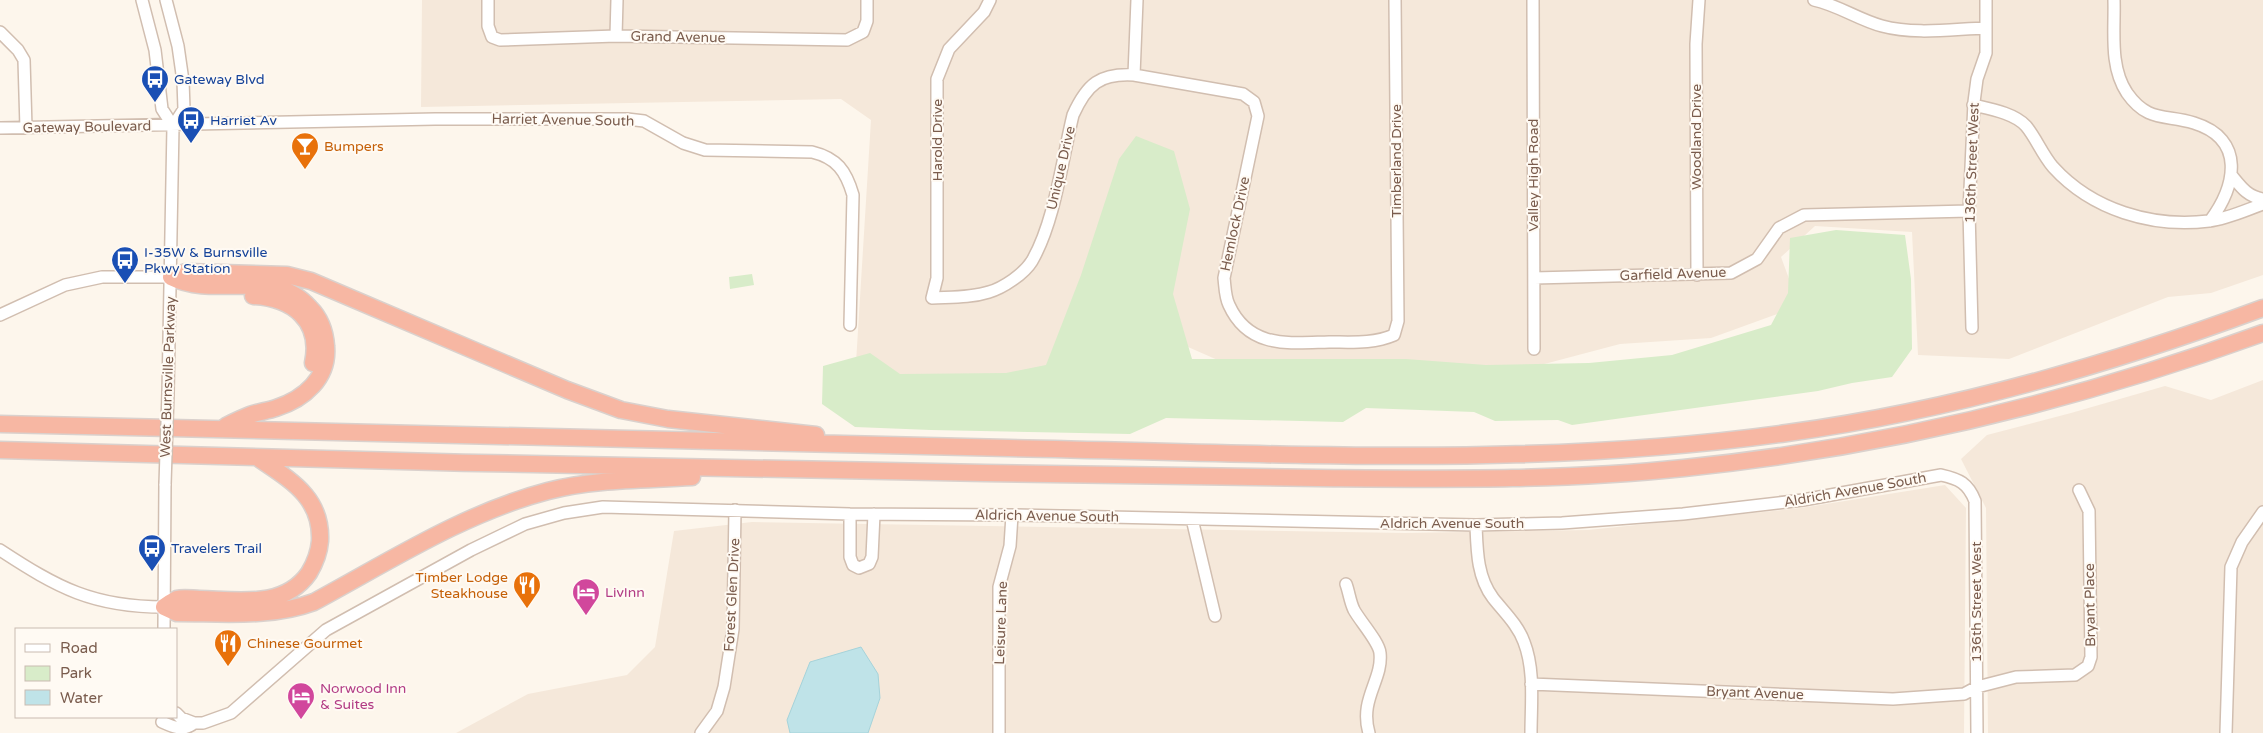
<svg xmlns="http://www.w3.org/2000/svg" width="2263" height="733" viewBox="0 0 2263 733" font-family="'Varela Round',sans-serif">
<rect width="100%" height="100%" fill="#fdf6ec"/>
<!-- residential -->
<path fill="#f5e8da" d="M422,0H2263V275L2211,293L2168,297L2009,359L1918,355L1912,232L1815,226L1781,257L1799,306L1711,338L1620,344L1533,367L1229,365L1179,343L1055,381L855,379L871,120L841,99L421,107Z
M2263,380V733H1988L1986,508L1961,459L1987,435L2071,413L2165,386L2211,400Z
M1945,485L1966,508L1964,733H456L528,694L627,675L655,647L674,531L752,522L1405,533L1588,530L1801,508Z"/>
<!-- green -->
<path fill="#d8ecc9" d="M1136,136L1174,151L1190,209L1173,294L1192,359H1406L1486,365L1589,363L1672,355L1771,325L1788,293L1790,238L1836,230L1905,235L1911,279L1912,349L1892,377L1852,383L1818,391L1572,425L1558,420L1495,421L1474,412L1366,408L1343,422L1166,418L1130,434L931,430L855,427L822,404L823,366L870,353L900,374L1006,373L1046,365L1081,275L1119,159Z
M752,274L754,285L730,289L729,277Z"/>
<!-- water -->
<path fill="#bfe3e8" stroke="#a5d3da" d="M861,647L878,674L880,698L868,733H790L787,720L810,662Z"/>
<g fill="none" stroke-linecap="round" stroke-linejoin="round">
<!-- minor casing -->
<g stroke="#d1beb0" stroke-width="14">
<path id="minor" d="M142,0L155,50L162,109L173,126
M166,0L178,46L183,81L184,109L173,126L168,393
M488,0V26L492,37L500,40L616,36L847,40L863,32L867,21V0
M990,0L984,12L949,49L937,79V278L932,298C951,297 970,298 989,292C1003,288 1024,274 1032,261C1055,221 1062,160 1073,115C1087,84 1100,73 1134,75L1137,0
M1533,0L1534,349
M1814,0C1838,5 1859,20 1882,26C1915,35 1953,29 1986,28
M2114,0C2115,30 2109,66 2127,93C2148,123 2166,114 2194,123C2246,139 2236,186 2210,221
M0,32L18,50L24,60L26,128
M616,36L617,0
M1134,75L1243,94L1254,102L1258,116L1224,278C1225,286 1225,297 1229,305C1249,349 1289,343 1329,342C1352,342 1373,344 1394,335L1398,321L1395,0
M1973,105C1990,109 2014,113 2026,126C2036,138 2042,154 2053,167C2092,210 2152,228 2209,221C2227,219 2246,210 2263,204
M0,128L435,119H627L644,121L683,143L705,150L812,152C837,158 846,171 853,195L850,325
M2232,176C2241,187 2248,197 2263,199
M1697,275L1696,44L1699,0
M1534,278L1731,273L1757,259L1779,228L1804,215L1969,211
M0,315L65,285L102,277H171
M1972,328L1969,211L1974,102L1977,79L1986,53V0
M850,514V557L853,565L859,568L869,564L872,557L874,514
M1192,519L1215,616
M1476,525C1477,550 1477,577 1493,598C1504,612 1518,625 1524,642C1535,670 1531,704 1531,733
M0,550C58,588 93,607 164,607
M1346,584C1349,592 1350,602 1354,610C1360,621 1379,642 1380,653C1383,680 1359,699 1369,733
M164,629L165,484
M1531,684L1893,699L1964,694L1977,687L2016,677L2075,675L2088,666L2091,657L2089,511L2079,490
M176,713L181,718L194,723H203L231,713L326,630L471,550L525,524L564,513L603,507L850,514L1012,515L1476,525L1562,523L1683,514L1803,500L1941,475C1959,479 1968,483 1975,501L1977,733
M162,722C173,727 184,732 194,723
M701,733L717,711L724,687L733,629L735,510
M999,733V587L1010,546L1012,515
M2226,733L2231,567L2242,542L2263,512"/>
</g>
<!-- highway casing -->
<g stroke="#dad1cd" stroke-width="19">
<path id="highway" d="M171,277L186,272L287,275L311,281L567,390L621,410L668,419L816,435
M171,277C217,300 274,266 310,308C320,318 325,332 326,346C329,378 304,399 276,408C267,411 258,412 250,415C242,418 234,422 226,426
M253,296C292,298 322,320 313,363
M0,424C336,430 672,442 1009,448C1268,453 1529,469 1787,433C1950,411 2109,365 2263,308
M0,450C328,460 657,468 985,473C1096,474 1207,476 1318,478C1440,479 1562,481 1684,468C1883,448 2076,401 2263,333
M164,607L177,613C223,613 271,618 314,602C390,561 464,513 548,491C594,479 644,480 692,477
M164,607C168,604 173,601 177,599C184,597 193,599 200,599C238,600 284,609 309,573C315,563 319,553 320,541C322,497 290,480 258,458"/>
</g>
<!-- minor -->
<use href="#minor" stroke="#fff" stroke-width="11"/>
<!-- highway -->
<use href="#highway" stroke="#f7b7a3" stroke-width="16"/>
<!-- minor-bridge casing -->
<g stroke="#d1beb0" stroke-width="14" stroke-linecap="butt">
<path id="minor-bridge" d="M165,484L168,393"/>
</g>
<!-- minor-bridge -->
<use href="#minor-bridge" stroke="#fff" stroke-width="11"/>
</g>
<!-- icons -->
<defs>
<g id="bus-pin" transform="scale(1.4375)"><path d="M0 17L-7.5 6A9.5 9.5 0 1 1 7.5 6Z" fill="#1a4fb4" stroke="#fffaf3"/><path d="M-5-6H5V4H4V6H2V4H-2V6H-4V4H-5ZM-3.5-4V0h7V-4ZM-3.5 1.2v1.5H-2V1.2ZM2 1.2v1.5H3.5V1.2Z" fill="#fff"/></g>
<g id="bar-pin" transform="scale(1.4375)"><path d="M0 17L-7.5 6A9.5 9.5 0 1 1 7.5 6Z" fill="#e8710a" stroke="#fffaf3"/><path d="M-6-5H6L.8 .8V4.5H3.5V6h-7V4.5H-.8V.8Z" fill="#fff"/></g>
<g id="restaurant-pin" transform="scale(1.4375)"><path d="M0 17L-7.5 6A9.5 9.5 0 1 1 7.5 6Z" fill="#e8710a" stroke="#fffaf3"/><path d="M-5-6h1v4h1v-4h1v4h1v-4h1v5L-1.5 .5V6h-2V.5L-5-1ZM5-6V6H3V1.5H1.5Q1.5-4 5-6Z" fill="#fff"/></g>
<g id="hotel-pin" transform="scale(1.4375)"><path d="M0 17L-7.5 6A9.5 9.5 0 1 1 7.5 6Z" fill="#d1479c" stroke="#fffaf3"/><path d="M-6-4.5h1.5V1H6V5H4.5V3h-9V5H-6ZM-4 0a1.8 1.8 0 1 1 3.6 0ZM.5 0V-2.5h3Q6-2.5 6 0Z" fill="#fff"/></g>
</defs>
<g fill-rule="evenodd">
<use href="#bus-pin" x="155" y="79"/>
<use href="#bus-pin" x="191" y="120"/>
<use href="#bar-pin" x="305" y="146"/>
<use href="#bus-pin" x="125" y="260"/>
<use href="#bus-pin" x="152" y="548"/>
<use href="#restaurant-pin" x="527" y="585"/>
<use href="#hotel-pin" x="586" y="592"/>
<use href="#restaurant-pin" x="228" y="643"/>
<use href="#hotel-pin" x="301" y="696"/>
</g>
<g text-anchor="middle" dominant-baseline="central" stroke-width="4" stroke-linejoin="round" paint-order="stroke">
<!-- street labels -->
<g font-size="14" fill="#7a5c4d" stroke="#fffaf3">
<text transform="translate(678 37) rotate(1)">Grand Avenue</text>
<text transform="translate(563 120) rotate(1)">Harriet Avenue South</text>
<text transform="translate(87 127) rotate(-1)">Gateway Boulevard</text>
<text transform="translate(1696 137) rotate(-90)">Woodland Drive</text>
<text transform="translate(937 140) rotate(-90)">Harold Drive</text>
<text transform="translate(1396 161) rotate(-90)">Timberland Drive</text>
<text transform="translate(1972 163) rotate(-88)">136th Street West</text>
<text transform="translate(1061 168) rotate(-77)">Unique Drive</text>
<text transform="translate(1533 175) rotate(-90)">Valley High Road</text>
<text transform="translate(1235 224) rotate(-78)">Hemlock Drive</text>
<text transform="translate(1673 274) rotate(-2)">Garfield Avenue</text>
<text transform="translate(168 377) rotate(-88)">West Burnsville Parkway</text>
<text transform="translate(1855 490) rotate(-10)">Aldrich Avenue South</text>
<text transform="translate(1047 516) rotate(1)">Aldrich Avenue South</text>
<text x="1452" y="523">Aldrich Avenue South</text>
<text transform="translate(732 595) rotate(-87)">Forest Glen Drive</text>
<text transform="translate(1976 602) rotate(-90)">136th Street West</text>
<text transform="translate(2090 605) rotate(-91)">Bryant Place</text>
<text transform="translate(1001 623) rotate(-88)">Leisure Lane</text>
<text transform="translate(1755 693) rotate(2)">Bryant Avenue</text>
</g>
<!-- transit labels -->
<g font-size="14" fill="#164399" stroke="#fffaf3" text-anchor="start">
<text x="174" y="79">Gateway Blvd</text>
<text x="210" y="120">Harriet Av</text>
<text x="144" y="252">I-35W &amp; Burnsville<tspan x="144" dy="16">Pkwy Station</tspan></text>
<text x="171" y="548">Travelers Trail</text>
</g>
<!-- food labels -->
<g font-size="14" fill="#c56008" stroke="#fffaf3" text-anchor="start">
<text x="324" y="146">Bumpers</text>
<text x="508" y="577" text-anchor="end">Timber Lodge<tspan x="508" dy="16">Steakhouse</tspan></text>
<text x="247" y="643">Chinese Gourmet</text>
</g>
<!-- hotel labels -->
<g font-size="14" fill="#b23c85" stroke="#fffaf3" text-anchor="start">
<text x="605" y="592">LivInn</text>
<text x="320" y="688">Norwood Inn<tspan x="320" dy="16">&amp; Suites</tspan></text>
</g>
</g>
<!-- legend -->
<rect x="15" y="628" width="162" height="90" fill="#fffaf3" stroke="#cabbb1"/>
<rect x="25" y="644" width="25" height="8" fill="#ffffff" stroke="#cabbb1"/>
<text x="60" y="653" font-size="15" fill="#7a5c4d">Road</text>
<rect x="25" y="666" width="25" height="15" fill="#d8ecc9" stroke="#cabbb1"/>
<text x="60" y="678" font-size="15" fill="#7a5c4d">Park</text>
<rect x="25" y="690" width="25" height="15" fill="#bfe3e8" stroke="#cabbb1"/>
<text x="60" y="703" font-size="15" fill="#7a5c4d">Water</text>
</svg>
